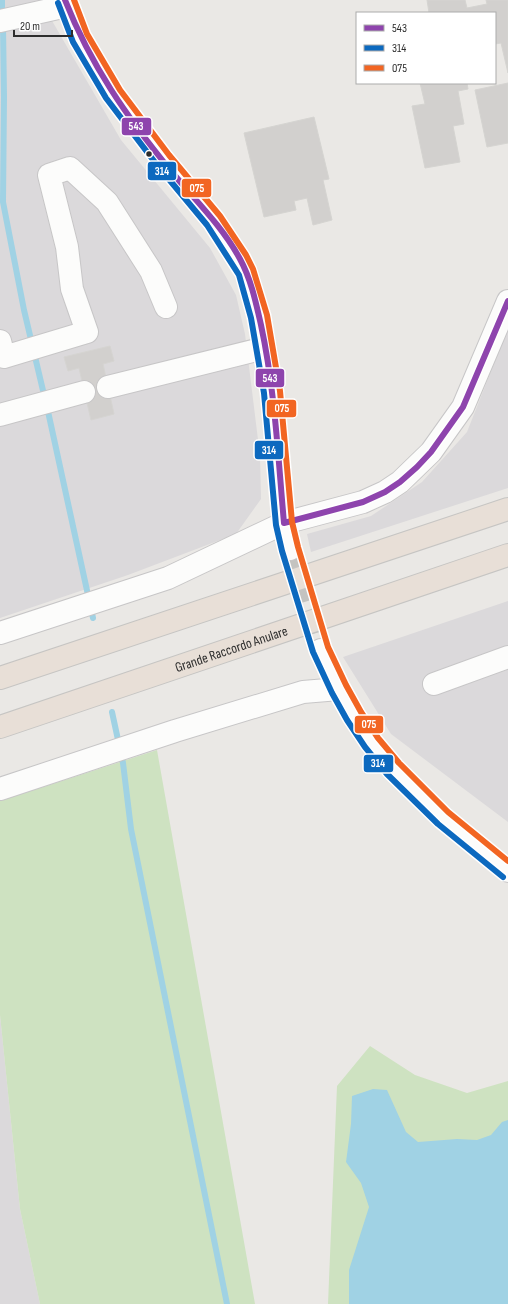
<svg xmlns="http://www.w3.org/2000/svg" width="508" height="1304" viewBox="0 0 508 1304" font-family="'Sofia Sans Condensed',sans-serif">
<rect width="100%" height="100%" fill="#eae8e5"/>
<!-- industrial -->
<path fill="#dbd9db" d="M0,0H40L121,140L210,248L236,295L245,334L260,456L261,499L236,534L128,575L0,618Z
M508,328V488L311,552L307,534L371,516L422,482L467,432Z
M508,601V822L391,734L343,657Z
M0,1015L20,1209L40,1304H0Z"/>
<!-- green -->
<path fill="#cee2c1" d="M157,750L255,1304H40L20,1209L0,1015V801Z
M370,1046L415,1075L467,1093L508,1081V1304H328L337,1086Z"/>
<!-- water -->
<path fill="#a0d2e4" d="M373,1089L387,1090L406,1132L418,1142L457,1139L477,1140L491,1135L502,1122L508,1120V1304H349V1270L369,1207L361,1183L346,1162L351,1124L352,1096Z"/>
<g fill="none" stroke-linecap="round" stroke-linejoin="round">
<!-- stream -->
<path stroke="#a0d2e4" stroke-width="6" d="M2,0V16
M3,25L4,97L3,202L24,310L49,416L93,618
M112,712L123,763L131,829L227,1304"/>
</g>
<!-- building -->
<path fill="#d2d0ce" stroke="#d5d4d1" d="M427,0H465L467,8L487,4L486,0H508V73L501,43L495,44V13H429Z
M420,83H467L468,89L458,91L464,124L453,126L460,162L425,168L412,106L425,104Z
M508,83V143L487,147L475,90Z
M314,117L329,179L323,180L332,220L313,225L307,198L294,201L296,210L264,217L244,133Z
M110,346L114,361L103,364L114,414L91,420L79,368L68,371L64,357Z"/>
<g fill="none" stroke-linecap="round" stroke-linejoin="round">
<!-- minor-tunnel -->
<path stroke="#c4c3c0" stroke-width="22" stroke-dasharray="22 11" stroke-linecap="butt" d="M290,549L321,650"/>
<!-- minor casing -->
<g stroke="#c7c6c7" stroke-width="24">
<path id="minor" d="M65,0L80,38L113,94L163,160L213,220L239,259L246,272L259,316L265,348L272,392L284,523L290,549
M0,21L67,6
M0,341L4,357L87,332L72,289L67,247L49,175L70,168L107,202L151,271L166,307
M108,387L265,348
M0,415L84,392
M0,633L168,578L284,523L363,502L385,492L400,482L431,452L463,407L508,301
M321,650L339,689L354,716L372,743L393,768L443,818L508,871
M434,684L508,657
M0,789L175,731L303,692L339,689"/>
</g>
<!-- highway casing -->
<g stroke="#c6c5c3" stroke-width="24">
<g id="highway">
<path d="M0,678L508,509"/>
<path id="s1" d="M0,727L508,555"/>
</g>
</g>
<!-- minor -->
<use href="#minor" stroke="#fcfcfb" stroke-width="22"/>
<!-- highway -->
<use href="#highway" stroke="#e8dfd7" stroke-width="22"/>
<!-- bus-1 casing -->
<g stroke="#fff" stroke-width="9">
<path id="bus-1" d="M65,0C91,66 127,117 171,171C195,200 222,226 240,259C251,279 256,303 261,325C275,390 278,457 284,523
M284,523L363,502L385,492L400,482L417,467L431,452L463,407L508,301"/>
</g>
<!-- bus-2 casing -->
<g stroke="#fff" stroke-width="9">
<path id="bus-2" d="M58,3L73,42L106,98L157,165L207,225L239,275L251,318L264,393L276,525L282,551L313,652L332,693L347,720L365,747L387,774L438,824L503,877"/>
</g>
<!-- bus-3 casing -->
<g stroke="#fff" stroke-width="9">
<path id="bus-3" d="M74,0L87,34L120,90L169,155L220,216L246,255L253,269L267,315L280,391L292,522L298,547L328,647L346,685L361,712L378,738L399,763L448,812L508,861"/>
</g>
<!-- bus-1 -->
<use href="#bus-1" stroke="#8e44ad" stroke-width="6"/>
<!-- bus-2 -->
<use href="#bus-2" stroke="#0c69bf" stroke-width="6"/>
<!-- bus-3 -->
<use href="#bus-3" stroke="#f26522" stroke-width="6"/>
</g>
<!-- markers -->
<circle fill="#2d2d2d" stroke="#fff" stroke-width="1.5" cx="149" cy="154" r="3.5"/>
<g text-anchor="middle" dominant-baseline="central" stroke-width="3" stroke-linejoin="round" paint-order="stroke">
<!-- street labels -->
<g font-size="14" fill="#2d2d2d" stroke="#fff">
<text stroke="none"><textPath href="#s1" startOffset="244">Grande Raccordo Anulare</textPath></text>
</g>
</g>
<g stroke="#fff" stroke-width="1.5">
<rect x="121" y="117" width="31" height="19" rx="4" fill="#8e44ad"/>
<rect x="147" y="161" width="30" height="20" rx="4" fill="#0c69bf"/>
<rect x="181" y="178" width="31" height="20" rx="4" fill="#f26522"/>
<rect x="255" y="368" width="30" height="20" rx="4" fill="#8e44ad"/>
<rect x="266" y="399" width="31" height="19" rx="4" fill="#f26522"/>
<rect x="254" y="440" width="30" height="20" rx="4" fill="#0c69bf"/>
<rect x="354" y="715" width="30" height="19" rx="4" fill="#f26522"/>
<rect x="363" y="754" width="31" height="19" rx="4" fill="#0c69bf"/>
</g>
<g font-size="11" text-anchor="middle" font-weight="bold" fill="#fff">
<text x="136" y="130">543</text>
<text x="162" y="175">314</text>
<text x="197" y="192">075</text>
<text x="270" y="382">543</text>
<text x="282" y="412">075</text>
<text x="269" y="454">314</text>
<text x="369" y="728">075</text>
<text x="378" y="767">314</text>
</g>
<!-- legend -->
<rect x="356" y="12" width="140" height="72" fill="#ffffff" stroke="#ababab"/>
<rect x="364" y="25" width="20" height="6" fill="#8e44ad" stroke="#ababab"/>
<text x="392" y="32" font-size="12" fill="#2d2d2d">543</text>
<rect x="364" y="45" width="20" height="6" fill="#0c69bf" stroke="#ababab"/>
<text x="392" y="52" font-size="12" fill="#2d2d2d">314</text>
<rect x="364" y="65" width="20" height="6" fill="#f26522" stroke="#ababab"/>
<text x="392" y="72" font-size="12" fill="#2d2d2d">075</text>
<!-- scale -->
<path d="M14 30v6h58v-6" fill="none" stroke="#2d2d2d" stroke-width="2"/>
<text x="20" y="30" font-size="12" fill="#2d2d2d" stroke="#ffffff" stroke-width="3" paint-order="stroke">20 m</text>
</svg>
